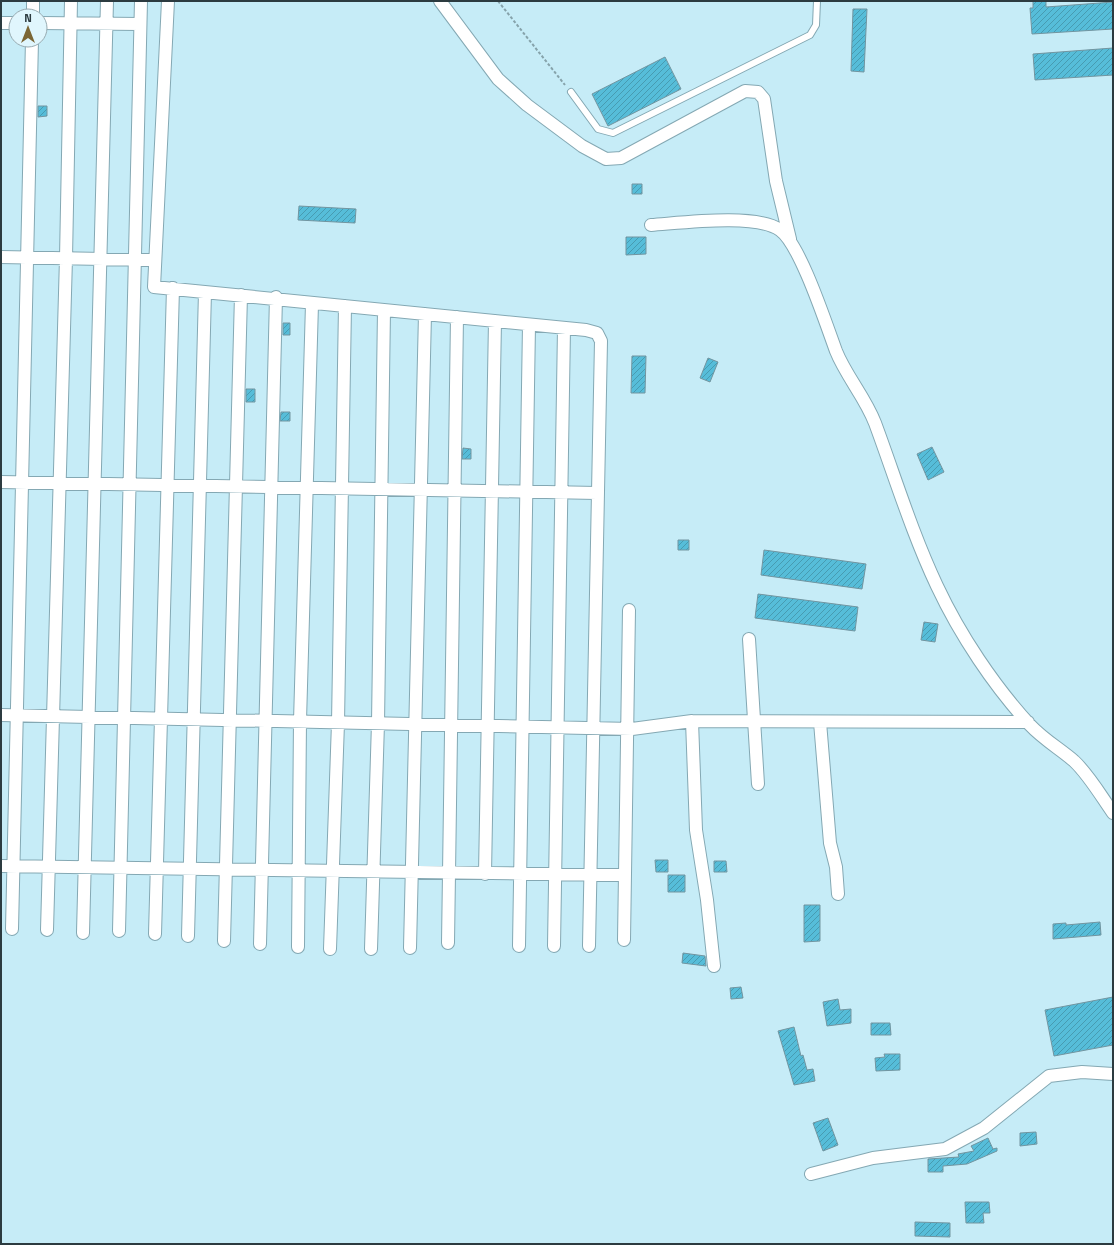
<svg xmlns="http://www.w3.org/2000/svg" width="1114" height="1245" viewBox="0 0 1114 1245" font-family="'Titillium Web',sans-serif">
<defs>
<pattern id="building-hatch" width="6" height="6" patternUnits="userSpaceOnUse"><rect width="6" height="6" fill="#56bdd9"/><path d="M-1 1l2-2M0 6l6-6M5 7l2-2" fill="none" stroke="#479bb1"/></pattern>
</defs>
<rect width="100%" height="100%" fill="#c6ecf7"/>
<!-- building -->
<path fill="url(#building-hatch)" stroke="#7295a0" d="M1033,1H1046V7L1113,2V29L1032,34L1030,8H1033Z
M853,9H867L864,72L851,71Z
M1113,48V75L1035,80L1033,54Z
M665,57L681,89L608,126L592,94Z
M38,106H47V116L38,117Z
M632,184H642V194H632Z
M299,206L356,209L355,223L298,220Z
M626,237H646V254L626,255Z
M283,323H290V335H283Z
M632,356H646L645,393H631Z
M708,358L718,362L710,382L700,378Z
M246,389H255V402H246Z
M281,412H290V421H280Z
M932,447L944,472L928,480L917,454Z
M463,448L471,449V459H462Z
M678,540H689V550H678Z
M764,550L866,564L862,589L761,575Z
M758,594L858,607L855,631L755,618Z
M924,622L938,624L935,642L921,640Z
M655,860H668V872H656Z
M714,861H726L727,872H714Z
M668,875H685V892H668Z
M804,905H820V941L804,942Z
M1100,922L1101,935L1053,939V924L1066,923V925Z
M683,953L705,956L706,966L682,963Z
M741,987L743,998L731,999L730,988Z
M1113,997V1045L1054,1056L1045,1010Z
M838,999L840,1010L851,1009V1023L827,1026L823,1002Z
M871,1023H890L891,1035H871Z
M794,1027L801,1056L803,1055L807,1070L813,1069L815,1081L794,1085L778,1031Z
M884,1054H900V1070L876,1071L875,1058L885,1057Z
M828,1118L838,1145L823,1151L813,1123Z
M1036,1132L1037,1144L1020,1146V1133Z
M988,1138L993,1149L997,1148V1151L967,1164L943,1166V1172H928V1159L959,1157L958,1154L974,1151L971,1146Z
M965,1202H989L990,1213H983L984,1223H966Z
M915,1222L950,1223V1237L915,1236Z"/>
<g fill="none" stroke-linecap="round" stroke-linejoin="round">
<!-- lane casing -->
<g stroke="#84a8b3" stroke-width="8">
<path id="lane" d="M571,92L598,129L613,133L810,35L816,25L817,1"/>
</g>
<!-- street casing -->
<g stroke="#84a8b3" stroke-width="14">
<path id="street" d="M168,1L154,287L586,330L597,333L601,341L589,946
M440,1L498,79L527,105L582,146L606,159L621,158L745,91L758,92L764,99L776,181L790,239
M33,16V1
M1,23H16
M40,23L140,24
M651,225C681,223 756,213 780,230C800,244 826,324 836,351C846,376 865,397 875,423C895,477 912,533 937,586C960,635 994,686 1030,725C1043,739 1060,749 1074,761C1089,775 1101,796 1113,813
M1,257L155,260
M1,482L597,493
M749,639L758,784
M1,715L632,729L692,721L1028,722
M692,721L696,830L707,900L714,966
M820,722L830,843L836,867L838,894
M1,866L625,875
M485,874L495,321
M12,929L32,40
M47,930L66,258L71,1
M119,931L141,1
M83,933L107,1
M155,934L173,288
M188,936L205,292
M624,940L629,610
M224,941L241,295
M448,943L457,317
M260,944L276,297
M519,946L529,325
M554,946L564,328
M298,947L300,721L312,304
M410,948L425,314
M330,949L338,723L345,306
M371,949L378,723L384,310
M811,1174L873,1158L945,1149L984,1128L1049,1076L1082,1072L1113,1074"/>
</g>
<!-- path -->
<path stroke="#86a3ab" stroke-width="2" stroke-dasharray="3 2" stroke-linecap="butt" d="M498,1L565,85"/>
<!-- lane -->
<use href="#lane" stroke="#fff" stroke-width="6"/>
<!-- street -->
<use href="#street" stroke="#fff" stroke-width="12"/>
</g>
<!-- border -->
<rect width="1114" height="1245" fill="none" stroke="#2c3b40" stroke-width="4"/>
<!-- north arrow -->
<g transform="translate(28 28)"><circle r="19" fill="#e0f6fd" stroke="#98abb1"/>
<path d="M0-3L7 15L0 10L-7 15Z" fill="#7b6635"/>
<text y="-6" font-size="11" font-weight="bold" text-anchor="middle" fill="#2c3b40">N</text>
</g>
</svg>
